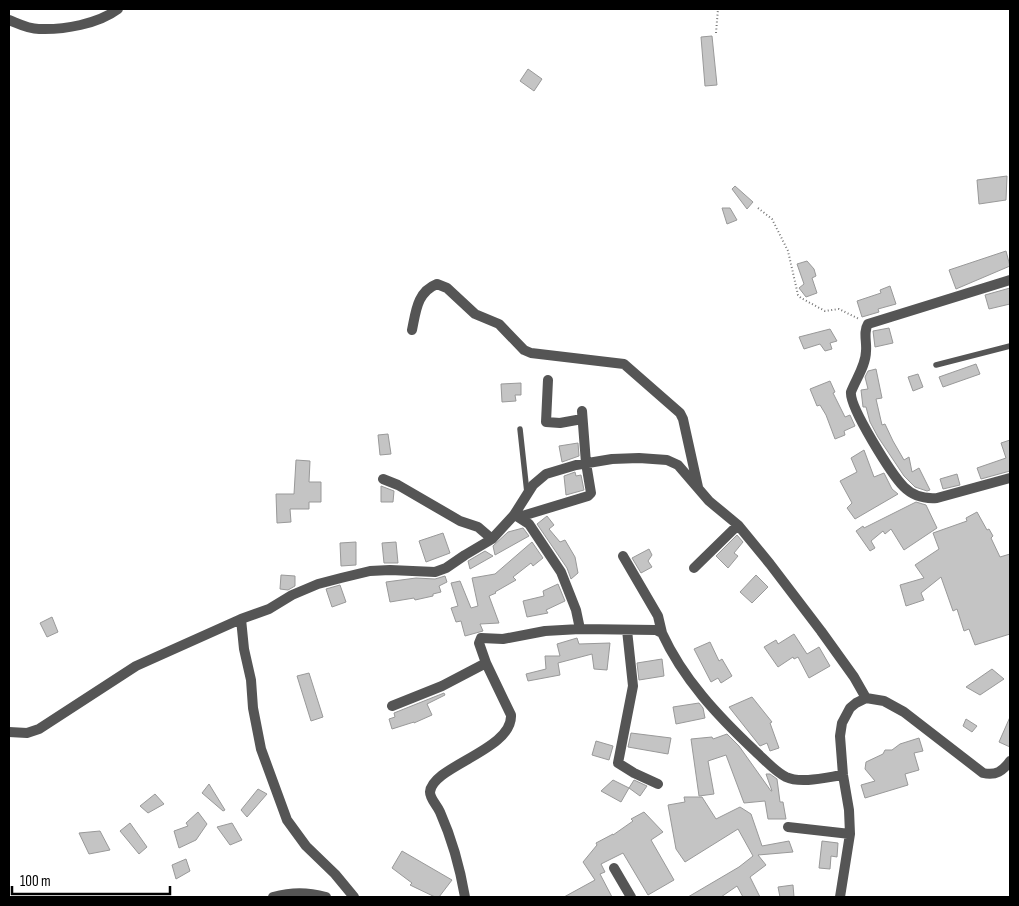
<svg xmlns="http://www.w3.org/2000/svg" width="1019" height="906" viewBox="0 0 1019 906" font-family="'Sofia Sans Condensed',sans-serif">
<rect width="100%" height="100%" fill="#fff"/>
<!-- building -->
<path fill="#c4c4c4" stroke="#999" d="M712,36L717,85L705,86L701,37Z
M528,69L542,79L534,91L520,81Z
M1007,176L1006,200L979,204L977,180Z
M735,186L753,202L747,209L732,189Z
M722,208H730L737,220L727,224Z
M1006,251L1010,266L956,289L949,270Z
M807,261L814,269L816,276L812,278L817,293L806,297L799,288L804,284L797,264Z
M890,286L896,304L878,309L879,312L862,317L857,301L881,293L880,290Z
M1010,288V304L989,309L985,295Z
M889,328L893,343L875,347L873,331Z
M830,329L837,341L830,343L832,349L825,351L820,344L804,349L799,337Z
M976,364L980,374L943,387L939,377Z
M876,369L882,398L876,399L882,425L885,424L893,441L904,460L909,457L912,472L919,468L930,490L927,491L915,487L904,476L878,437L870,422L866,407H863L861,390L868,389L865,377L868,371Z
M918,374L923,387L913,391L908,377Z
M830,381L835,392L833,393L845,417L850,415L855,426L844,431L845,435L835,439L826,415L820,405L817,406L810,389Z
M521,383V395H515L516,401L502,402L501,384Z
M388,434L391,454L380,455L378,435Z
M1010,440V471L981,479L977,468L1006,458L1001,443Z
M578,443L579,456L562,462L559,446Z
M864,450L874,477L884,473L892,489L898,494L855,519L847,508L852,503L840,481L857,472L851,458Z
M296,460L310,461L309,482H321V502H309V509H290L291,522L277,523L276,494H294Z
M575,472L576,476L581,475L584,490L566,495L564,476Z
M957,474L960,485L943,489L940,479Z
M381,486L394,491L393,502H381Z
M916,502L926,505L937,528L904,550L891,529L885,534L883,531L871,541L875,548L870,551L856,531L863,526L864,528Z
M977,512L987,530L989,529L993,536L991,538L1000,557L1010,554V634L975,645L969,629L964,631L957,609L953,611L941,577L921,593L924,600L906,606L900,585L924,578L915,565L939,549L933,533L967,521L966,518Z
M547,516L554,525L549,529L560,542L565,540L575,557L578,573L571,579L567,568L537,524Z
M523,528L529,536L495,555L493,546L508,532Z
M443,533L450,553L426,562L419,541Z
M737,535L743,542L734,553L738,556L728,568L716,556Z
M356,542V565L341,566L340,543Z
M396,542L398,563H384L382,543Z
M532,542L543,558L533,566L531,563L513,577L516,580L495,592L496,593L489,596L499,623L480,624L483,631L465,636L461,621L456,622L451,608L458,606L451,583L460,581L471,608L478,606L472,578L495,574Z
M649,549L652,555L648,561L652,567L641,573L632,558Z
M485,551L493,556L470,569L468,561Z
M281,575L295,576V586L288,590L280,589Z
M756,575L768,587L752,603L740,592Z
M445,576L447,582L439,586L441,592L433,594V596L415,600L414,598L390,602L386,582L416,578L435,579Z
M558,584L565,601L546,610L548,613L527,617L523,601L544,596L543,591Z
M340,585L346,602L332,607L326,589Z
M52,617L58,632L47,637L40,623Z
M794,634L807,654L819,647L830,666L809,678L798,657L794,659L793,657L778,667L764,647L776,640L778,644Z
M577,638L579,644L610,643L607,670L594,669L592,654L558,663L560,675L528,681L526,674L546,669L545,656H560L557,644Z
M710,642L719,661L722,659L732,676L721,683L718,678L711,682L694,649Z
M662,659L664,676L639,680L637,663Z
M992,669L1004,679L980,695L966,687Z
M309,673L323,717L311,721L297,676Z
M444,693L445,695L427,704L432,715L414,723V722L392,729L389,719L395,717L394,713Z
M752,697L772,722L770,723L779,748L770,751L767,743L760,746L729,707Z
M699,703L703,708L705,718L676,724L673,707Z
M1010,717V747L999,742Z
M966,719L977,726L972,732L963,726Z
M631,733L671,738L668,754L628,747Z
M727,734L739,746L771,791H772L766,774H770L777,779L780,802H783L786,819H768L765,801L744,803L726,755L708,761L714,794L699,796L691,739L712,737L713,739Z
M919,738L923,751L914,753L919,770L905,774L908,785L865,798L861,785L875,781L865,769L866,762L883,754L885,750H892L900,744Z
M596,741L613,746L609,760L592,755Z
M613,780L629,788L621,802L601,791Z
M634,780L647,786L640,796L629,788Z
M209,784L225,810L223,811L202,793Z
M258,789L267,794L247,817L241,810Z
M155,794L164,804L148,813L140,806Z
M684,797H702L716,819L740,807L751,814L762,846L789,841L793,852L758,855L766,865L750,877L760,897H743L737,886L721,897H688L739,867L753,856L738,829L685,862L676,849L668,805L685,802Z
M198,812L207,824L196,840L179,848L174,831L188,826L186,823Z
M644,812L663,832L651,840L674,880L648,895L623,853L601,864L605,872L600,874L612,897H564L595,880L583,862L597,845L596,843L613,834V835L633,821L631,819Z
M130,823L147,847L139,854L120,831Z
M232,823L242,840L230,845L217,827Z
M100,831L110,850L89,854L79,833Z
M822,841L838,843L837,857L831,856L830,869L819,868Z
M402,851L452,880L439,897H435L410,885L412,883L392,868Z
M186,859L190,871L176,879L172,865Z
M793,885L794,897H780L778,887Z"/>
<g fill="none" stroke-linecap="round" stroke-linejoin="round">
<!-- path -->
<path stroke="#777" stroke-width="2" stroke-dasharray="1 2.5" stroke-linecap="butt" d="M716,33L718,9
M758,208L772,219L788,251L798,295L801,298L825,311L839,309L859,319"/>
<!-- service -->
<path stroke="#555" stroke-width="5.5" d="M936,365L1010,346
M520,429L527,493"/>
<!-- minor -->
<path stroke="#555" stroke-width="10" d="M9,20C19,24 28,29 39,29C64,30 98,24 118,9
M1010,280L868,324C863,332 867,342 866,351C866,365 856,379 851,392C849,407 892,475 904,487C913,496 924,499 937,498L1010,478
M412,330C416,311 417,292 437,284L447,288L475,314L499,324L524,350L531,353L624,364L680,413L683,419L698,487
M548,380L546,422L560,423L582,419
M383,479L398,485L460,521L478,527L492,539
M515,515L529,524L561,572L576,610L580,629
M519,517L588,496L591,493L586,463L582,411
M623,556L658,616L662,633
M694,568L738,525
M627,630L633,686L618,763L634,773L658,784
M486,663L479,643L481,638L503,639L545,631L580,629L656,630L662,633C683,679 718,716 754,750C764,759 774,771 786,777C801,784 828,777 843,775
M392,706L442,686L486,663L511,715C513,750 432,766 430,792C430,799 437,805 440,812C452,839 460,868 465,897
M9,732L27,733L39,729L136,666L241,619
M788,827L850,834
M614,868L631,897
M273,897C292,892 307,892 326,897
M354,897L335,874L306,846L287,820L261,749L253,708L251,680L244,649L241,619L269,609L292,595L318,584L341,578L370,571L390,570L435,572L446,568L465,555L492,539L514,515L533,485L546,474L576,465L612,459L639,458L667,460L678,465L709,501L738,525L770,564L821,631L854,677L866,698
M840,897L850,834L849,810L843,775L840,736L842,723L850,708L856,703L866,698L884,701L904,712L983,773C996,776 1003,771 1010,761"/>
</g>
<!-- border -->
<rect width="1019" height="906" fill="none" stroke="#000000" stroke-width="20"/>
<!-- scale -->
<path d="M12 886v8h158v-8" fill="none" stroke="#000000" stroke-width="2.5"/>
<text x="20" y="886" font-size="15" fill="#000000" stroke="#ffffff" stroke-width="4" paint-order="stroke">100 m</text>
</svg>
